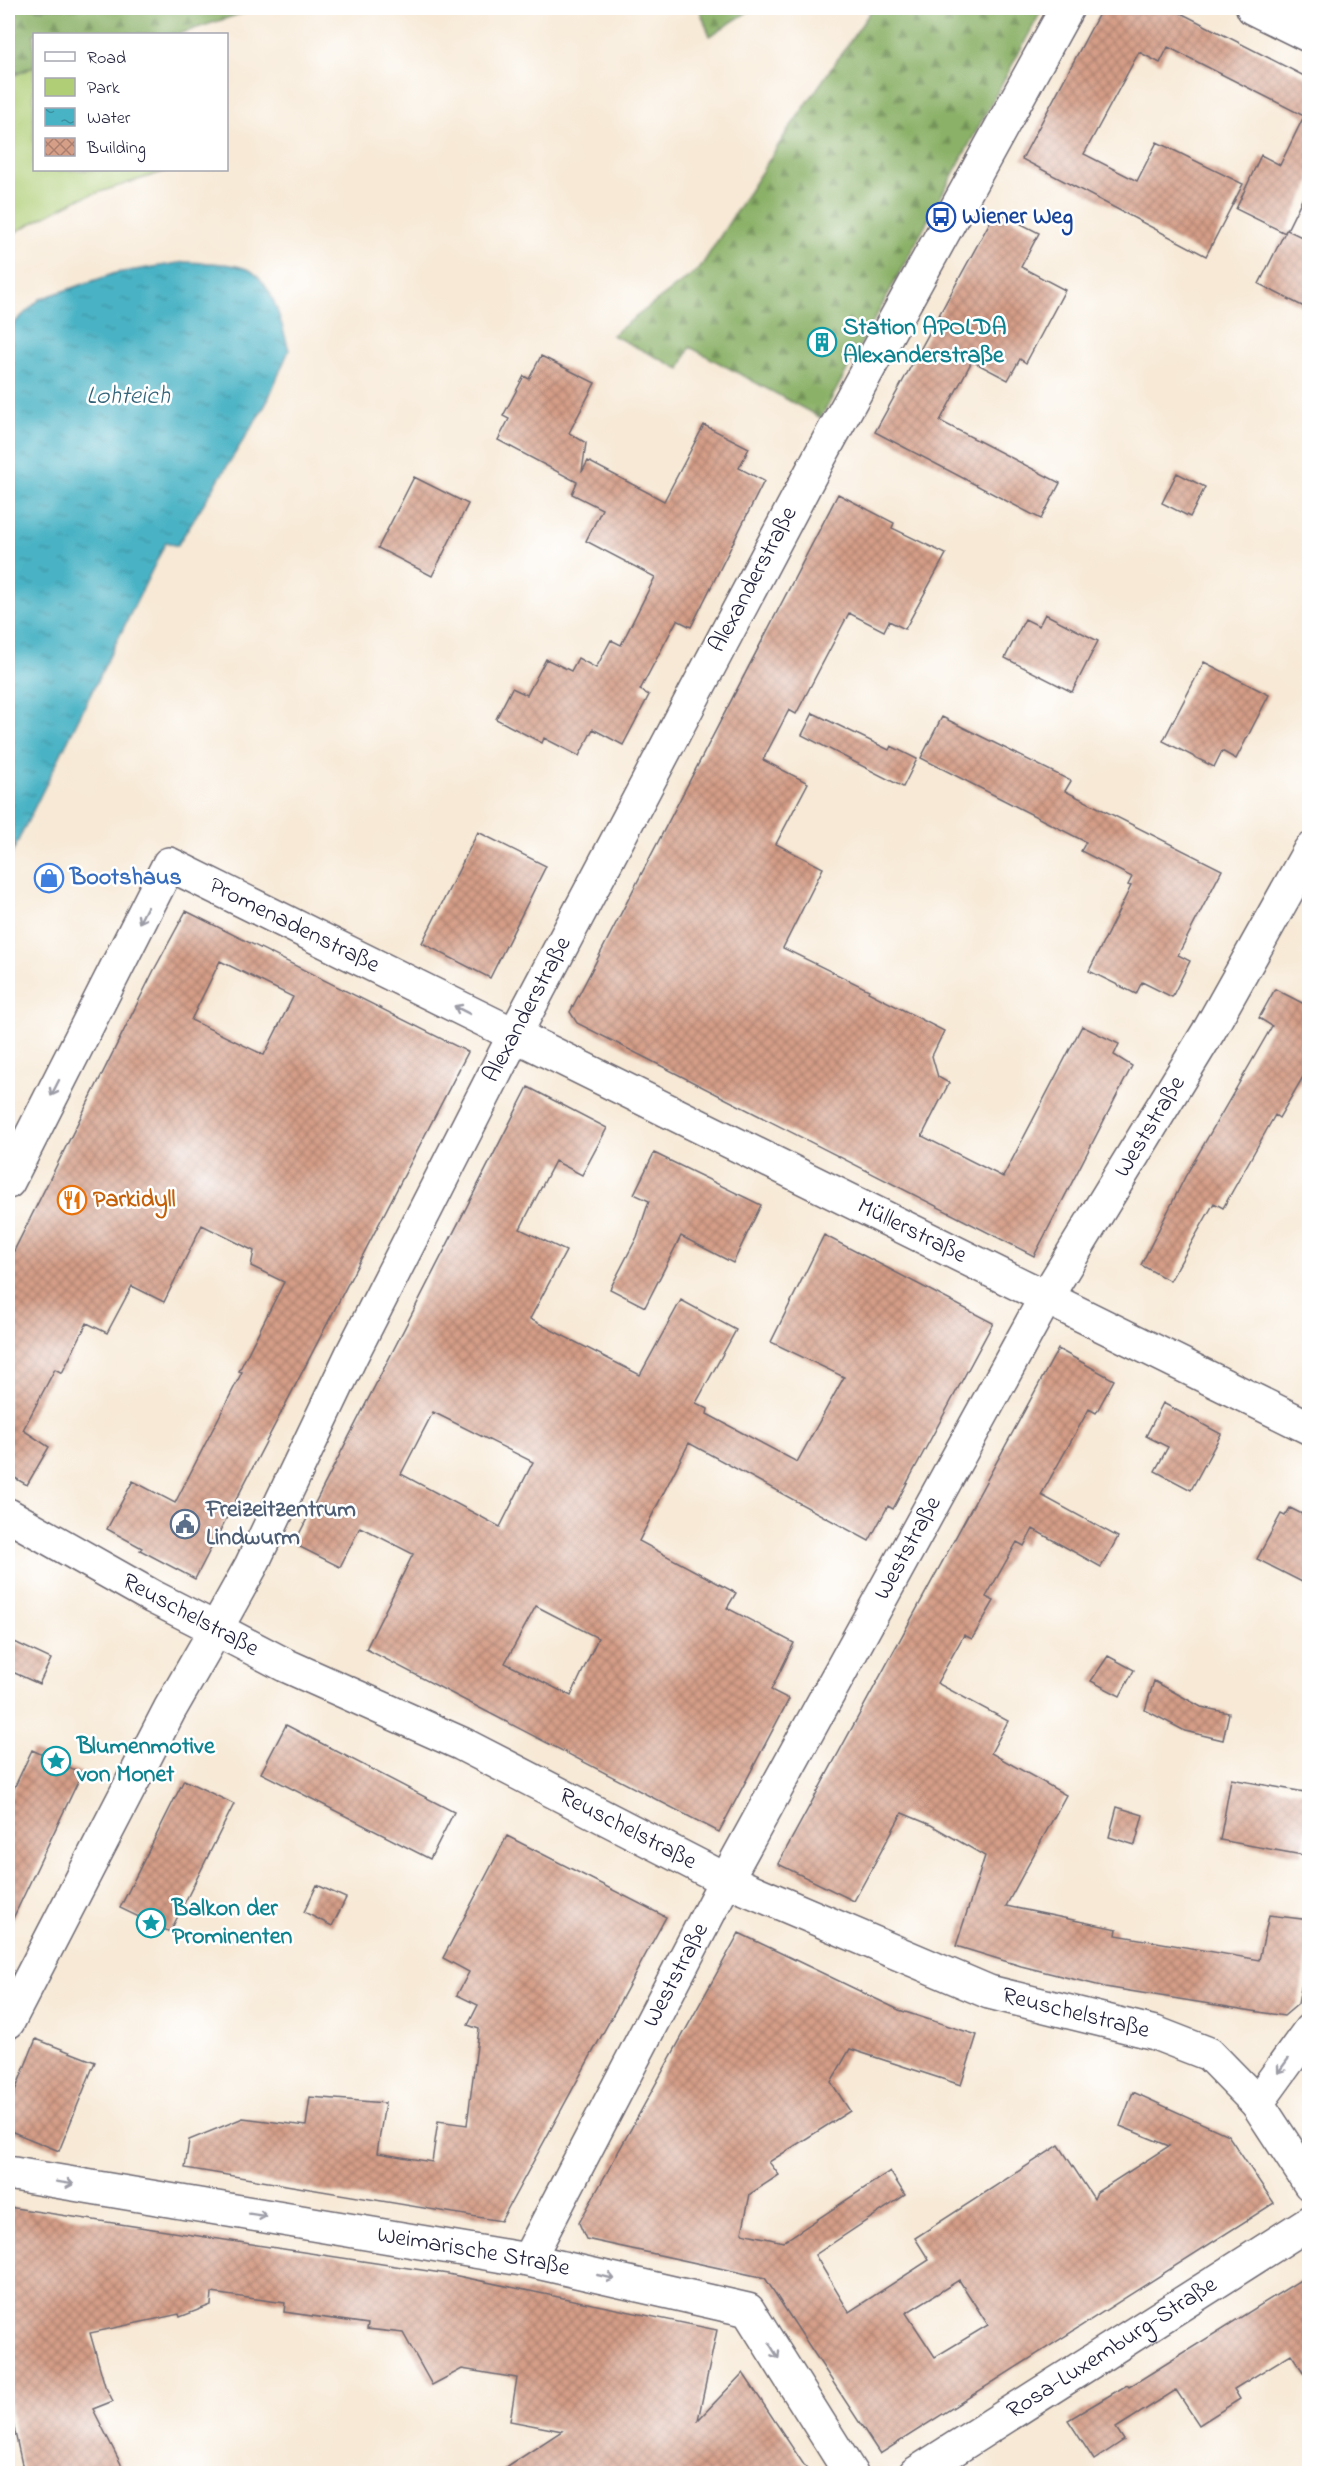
<svg xmlns="http://www.w3.org/2000/svg" width="1317" height="2481" viewBox="0 0 1317 2481" font-family="'Indie Flower',sans-serif">
<defs>
<pattern id="forest-firs" width="22" height="20" patternUnits="userSpaceOnUse" patternTransform="scale(1.5)"><rect width="22" height="20" fill="#8bb167"/><path d="M5 1l3.5 6h-7zM16 11l3.5 6h-7z" fill="#719056"/></pattern>
<pattern id="water-ripples" width="26" height="14" patternUnits="userSpaceOnUse" patternTransform="scale(1.5)"><rect width="26" height="14" fill="#48b3c5"/><path d="M2 4q2-2 4 0t4 0M15 11q2-2 4 0t4 0" fill="none" stroke="#3c91a1"/></pattern>
<pattern id="building-cross-hatch" width="8" height="8" patternUnits="userSpaceOnUse" patternTransform="scale(1.5)"><rect width="8" height="8" fill="#d59e87"/><path d="M0 0l8 8M0 8l8-8" fill="none" stroke="#ac8070"/></pattern>
</defs>
<rect width="100%" height="100%" fill="#fff"/>
<filter id="ink" filterUnits="userSpaceOnUse"><feTurbulence type="fractalNoise" baseFrequency=".0167" numOctaves="2"/><feDisplacementMap in="SourceGraphic" scale="12" xChannelSelector="R" yChannelSelector="G"/><feConvolveMatrix kernelMatrix="1 2 1 2 8 2 1 2 1" color-interpolation-filters="sRGB"/></filter>
<filter id="wash" filterUnits="userSpaceOnUse"><feTurbulence type="fractalNoise" baseFrequency=".008" numOctaves="4" result="noise"/><feDisplacementMap in="SourceGraphic" scale="24" xChannelSelector="R" yChannelSelector="G"/><feGaussianBlur stdDeviation="1.35" result="paint"/><feColorMatrix in="noise" values="0 0 0 0 0 0 0 0 0 0 0 0 0 0 0 0 0 1.4 0 .05"/><feComposite in="paint" operator="in"/></filter>
<g filter="url(#wash)">
<rect width="100%" height="100%" fill="#f7e9d5"/>
<!-- green -->
<path fill="#afce76" stroke="#687858" stroke-width="1.5" d="M34,67V170H169L78,199L8,236V78Z"/>
<!-- forest -->
<path fill="url(#forest-firs)" stroke="#566a51" stroke-width="1.5" d="M8,8H258L179,34H34V66L8,76Z
M699,8H754L710,36Z
M873,8H1043L821,418L690,347L680,369L612,335L700,268L785,135Z"/>
<!-- water -->
<path fill="url(#water-ripples)" stroke="#356a80" stroke-width="1.5" d="M185,262C202,263 241,262 254,273C276,292 281,324 289,350L266,404L177,546L166,542L8,861V329L40,299L116,273Z"/>
<g id="blocks">
<!-- building -->
<path fill="url(#building-cross-hatch)" fill-rule="evenodd" d="M1102,8H1171L1310,79V183L1287,230L1310,241V310L1259,284L1286,230L1285,233L1236,209L1261,155L1280,165L1304,116L1168,47L1160,63L1139,52L1084,154L1137,181L1157,142L1243,184L1206,256L1022,159Z
M996,211L1039,233L1021,267L1065,290L1026,363L1020,359L1008,380L972,361L940,421L1060,483L1041,519L875,432Z
M541,356L595,383L569,433L586,443L582,472L588,461L664,501L704,425L749,448L739,468L764,481L691,627L677,620L640,690L649,695L623,745L593,729L579,756L544,738L542,743L496,719L512,688L527,695L546,659L571,671L578,658L596,668L611,640L621,645L655,577L586,541L602,509L572,494L577,482L498,440L509,419L503,416L524,376L529,379Z
M1177,473L1205,487L1190,517L1162,503Z
M414,477L468,504L432,576L378,548Z
M838,494L894,523L892,528L946,554L905,629L889,621L884,631L849,613L796,714L789,710L763,760L808,783L776,844L823,868L783,948L869,990L868,992L944,1031L932,1056L938,1077L949,1083L922,1136L1003,1177L1082,1026L1119,1044L1114,1055L1132,1066L1034,1256L577,1023L570,1012Z
M1045,614L1098,641L1072,692L1005,658L1025,619L1039,626Z
M1204,662L1269,695L1236,759L1222,751L1214,767L1163,741Z
M813,713L889,750L891,746L917,759L903,787L802,735Z
M942,717L1071,781L1065,791L1222,870L1178,955L1190,961L1172,997L1142,982L1136,994L1089,971L1131,886L1128,885L1132,877L1081,851L1086,842L921,758Z
M478,832L546,866L490,978L422,943Z
M186,911L468,1052L195,1579L140,1550L142,1548L107,1529L133,1481L175,1503L242,1372L239,1371L284,1282L251,1266L254,1251L202,1225L164,1302L132,1286L107,1333L87,1323L62,1373L55,1369L23,1430L49,1447L27,1485L8,1474V1263L154,970ZM220,961L293,997L264,1055L191,1020Z
M1275,989L1310,1007V1065L1279,1118L1275,1115L1223,1208L1214,1203L1170,1281L1141,1265L1185,1177L1272,1026L1259,1018Z
M528,1087L607,1128L582,1175L555,1161L520,1229L566,1251L530,1319L640,1375L681,1300L736,1330L696,1403L708,1409L707,1414L797,1462L844,1377L771,1342L824,1235L993,1323L893,1509L888,1506L869,1541L689,1443L639,1541L736,1593L727,1608L794,1643L771,1690L789,1699L719,1832L366,1649L413,1554L360,1527L340,1567L294,1544ZM433,1412L533,1462L500,1527L401,1474ZM536,1606L598,1638L571,1696L505,1663Z
M654,1153L761,1205L733,1263L681,1236L645,1307L610,1289L637,1237L649,1201L634,1194Z
M1058,1349L1114,1380L1096,1413L1089,1409L1041,1495L1118,1537L1101,1567L1033,1529L1024,1546L1017,1542L986,1597L994,1601L972,1639L964,1635L937,1683L1008,1721L991,1753L1066,1795L1006,1906L1117,1929L1116,1935L1259,1960L1269,1915L1310,1920V1943L1298,2004L1284,2016L1105,1987L1021,1966L956,1946L985,1856L931,1825L902,1813L854,1901L778,1864Z
M1163,1403L1221,1434L1191,1490L1155,1471L1168,1447L1146,1436Z
M1290,1508L1310,1518V1586L1257,1559L1281,1514L1285,1516Z
M8,1639L51,1659L39,1684L8,1670Z
M1108,1656L1134,1670L1120,1696L1091,1681Z
M1154,1681L1201,1707L1229,1713L1223,1740L1185,1731L1145,1710Z
M286,1725L454,1812L430,1859L261,1773Z
M32,1750L82,1773L8,1929V1801Z
M1231,1779L1310,1793V1815L1302,1855L1220,1840Z
M184,1780L234,1804L170,1932L120,1908Z
M1117,1807L1143,1815L1135,1845L1109,1837Z
M507,1836L666,1917L501,2221L185,2168L189,2140L243,2118L306,2126L310,2097L385,2103L377,2153L432,2162L438,2121L467,2125L479,2029L468,2025L478,2005L457,1995L469,1972L443,1958Z
M317,1885L346,1898L332,1926L304,1912Z
M739,1933L899,2010L977,2035L961,2085L850,2049L831,2082L850,2111L769,2162L779,2175L750,2194L742,2233L783,2242L890,2171L905,2195L815,2255L849,2312L929,2260L915,2238L1059,2145L1094,2199L1097,2192L1169,2146L1120,2126L1133,2092L1228,2135L1274,2203L880,2454L765,2278L586,2239L579,2223ZM959,2280L988,2325L935,2357L906,2313Z
M36,2039L95,2062L59,2151L8,2130V2108Z
M8,2207L448,2274L717,2330L698,2420L743,2373L810,2474H496L562,2431L510,2421L517,2378L462,2369L432,2385L403,2333L367,2329L368,2324L284,2312L285,2303L212,2293L211,2305L180,2317L179,2314L90,2333L105,2386L113,2401L93,2409L126,2474H24L8,2400Z
M1310,2274V2382L1291,2354L1234,2389L1240,2399L1199,2425L1176,2390L1116,2428L1124,2440L1094,2460L1068,2420L1127,2385L1129,2387Z"/>
</g>
</g>
<g filter="url(#ink)">
<use href="#blocks" fill-opacity="0" stroke="#6d6871" stroke-width="1.5"/>
<g fill="none" stroke-linecap="round" stroke-linejoin="round">
<!-- minor casing -->
<g stroke="#6d6871" stroke-width="36">
<g id="minor">
<path id="s1" d="M1067,8L818,460L514,1036L352,1354L251,1566L216,1629L285,1665L462,1744L726,1880L989,1992L1155,2033L1209,2054L1257,2103L1310,2184"/>
<path d="M1253,8L1310,36"/>
<path id="s2" d="M8,1182L169,864L1310,1428"/>
<path d="M1257,2103L1310,2030"/>
<path id="s3" d="M8,2173L528,2260L748,2310L851,2474"/>
<path id="s4" d="M528,2260L726,1880L1045,1299L1210,1029L1310,850"/>
<path id="s5" d="M915,2474L1310,2222"/>
</g>
</g>
<!-- major casing -->
<g stroke="#6d6871" stroke-width="36">
<path id="major" d="M8,1515L153,1597L216,1629L170,1709L8,2022"/>
</g>
<!-- minor -->
<use href="#minor" stroke="#fff" stroke-width="33"/>
<!-- major -->
<use href="#major" stroke="#fff" stroke-width="33"/>
</g>
<!-- one-way arrows -->
<defs><path id="oneway-shaft" d="M-6 0H5M1.5-3L5.5 0L1.5 3" fill="none" stroke-width="1.6" stroke-linecap="round" stroke-linejoin="round" transform="scale(1.5)"/></defs>
<g stroke="#9c9ca7">
<use href="#oneway-shaft" transform="translate(143 915) rotate(117)"/>
<use href="#oneway-shaft" transform="translate(462 1010) rotate(-153)"/>
<use href="#oneway-shaft" transform="translate(55 1088) rotate(117)"/>
<use href="#oneway-shaft" transform="translate(1283 2066) rotate(126)"/>
<use href="#oneway-shaft" transform="translate(65 2183) rotate(9)"/>
<use href="#oneway-shaft" transform="translate(258 2215) rotate(9)"/>
<use href="#oneway-shaft" transform="translate(606 2277) rotate(13)"/>
<use href="#oneway-shaft" transform="translate(774 2351) rotate(58)"/>
</g>
</g>
<!-- icons -->
<defs>
<g id="bus-ring" transform="scale(1.5)"><circle r="9.5" fill="#fff" stroke="#1a4fb4" stroke-width="1.5"/><path d="M-5-6H5V4H4V6H2V4H-2V6H-4V4H-5ZM-3.5-4V0h7V-4ZM-3.5 1.2v1.5H-2V1.2ZM2 1.2v1.5H3.5V1.2Z" fill="#1a4fb4"/></g>
<g id="building-ring" transform="scale(1.5)"><circle r="9.5" fill="#fff" stroke="#0f9aa8" stroke-width="1.5"/><path d="M-4-6H4V6H1V3H-1V6H-4ZM-2.5-4.3h1.7v1.8h-1.7ZM.8-4.3h1.7v1.8H.8ZM-2.5-1h1.7V.8h-1.7ZM.8-1h1.7V.8H.8Z" fill="#0f9aa8"/></g>
<g id="shop-ring" transform="scale(1.5)"><circle r="9.5" fill="#fff" stroke="#3f7fe0" stroke-width="1.5"/><path d="M-5-2.5h2.3a2.7 3.5 0 0 1 5.4 0H5L5.5 6h-11ZM-1.5-2.5h3a1.5 2.3 0 0 0-3 0Z" fill="#3f7fe0"/></g>
<g id="restaurant-ring" transform="scale(1.5)"><circle r="9.5" fill="#fff" stroke="#e8710a" stroke-width="1.5"/><path d="M-5-6h1v4h1v-4h1v4h1v-4h1v5L-1.5 .5V6h-2V.5L-5-1ZM5-6V6H3V1.5H1.5Q1.5-4 5-6Z" fill="#e8710a"/></g>
<g id="civic-ring" transform="scale(1.5)"><circle r="9.5" fill="#fff" stroke="#5c6f8a" stroke-width="1.5"/><path d="M-.6-6.5H3V-4.5H.6V-3L4-1V1h2V6H-6V1h2V-1L-.6-3ZM-1.2 2.5V6h2.4V2.5Z" fill="#5c6f8a"/></g>
<g id="sight-ring" transform="scale(1.5)"><circle r="9.5" fill="#fff" stroke="#0f9aa8" stroke-width="1.5"/><path d="M0-6L1.8-2.2L6-1.7L2.9 1.2L3.7 5.4L0 3.3L-3.7 5.4L-2.9 1.2L-6-1.7L-1.8-2.2Z" fill="#0f9aa8"/></g>
</defs>
<g fill-rule="evenodd">
<use href="#bus-ring" x="941" y="217"/>
<use href="#building-ring" x="822" y="342"/>
<use href="#shop-ring" x="49" y="878"/>
<use href="#restaurant-ring" x="72" y="1200"/>
<use href="#civic-ring" x="185" y="1524"/>
<use href="#sight-ring" x="56" y="1761"/>
<use href="#sight-ring" x="151" y="1923"/>
</g>
<g text-anchor="middle" dominant-baseline="central" stroke-width="5" stroke-linejoin="round" paint-order="stroke">
<!-- transit labels -->
<g font-size="24" font-weight="bold" fill="#164399" stroke="#fff" text-anchor="start">
<text x="962" y="217">Wiener Weg</text>
</g>
<!-- culture labels -->
<g font-size="24" font-weight="bold" fill="#0d838f" stroke="#fff" text-anchor="start">
<text x="843" y="328">Station APOLDA<tspan x="843" dy="28">Alexanderstraße</tspan></text>
<text x="77" y="1747">Blumenmotive<tspan x="77" dy="28">von Monet</tspan></text>
<text x="172" y="1909">Balkon der<tspan x="172" dy="28">Prominenten</tspan></text>
</g>
<!-- street labels -->
<g font-size="24" fill="#22223b" stroke="#fff">
<text transform="translate(754 580) rotate(-62)">Alexanderstraße</text>
<text stroke="none"><textPath href="#s2" startOffset="496">Promenadenstraße</textPath></text>
<text transform="translate(528 1010) rotate(-62)">Alexanderstraße</text>
<text stroke="none"><textPath href="#s4" startOffset="1293">Weststraße</textPath></text>
<text stroke="none"><textPath href="#s2" startOffset="1185">Müllerstraße</textPath></text>
<text stroke="none"><textPath href="#s4" startOffset="807">Weststraße</textPath></text>
<text transform="translate(190 1616) rotate(28)">Reuschelstraße</text>
<text stroke="none"><textPath href="#s1" startOffset="2289">Reuschelstraße</textPath></text>
<text stroke="none"><textPath href="#s4" startOffset="321">Weststraße</textPath></text>
<text stroke="none"><textPath href="#s1" startOffset="2775">Reuschelstraße</textPath></text>
<text stroke="none"><textPath href="#s3" startOffset="472">Weimarische Straße</textPath></text>
<text stroke="none"><textPath href="#s5" startOffset="234">Rosa-Luxemburg-Straße</textPath></text>
</g>
<!-- shop labels -->
<g font-size="24" font-weight="bold" fill="#366cbe" stroke="#fff" text-anchor="start">
<text x="70" y="878">Bootshaus</text>
</g>
<!-- food labels -->
<g font-size="24" font-weight="bold" fill="#c56008" stroke="#fff" text-anchor="start">
<text x="93" y="1200">Parkidyll</text>
</g>
<!-- service labels -->
<g font-size="24" font-weight="bold" fill="#4e5e75" stroke="#fff" text-anchor="start">
<text x="206" y="1510">Freizeitzentrum<tspan x="206" dy="28">Lindwurm</tspan></text>
</g>
<!-- water labels -->
<g font-size="26" font-style="italic" fill="#336379" stroke="#fff">
<text x="128" y="397">Lohteich</text>
</g>
</g>
<!-- margin -->
<rect width="1317" height="2481" fill="none" stroke="#fff" stroke-width="30"/>
<!-- legend -->
<rect x="33" y="33" width="195" height="138" fill="#ffffff" stroke="#a7a7b1" stroke-width="1.5"/>
<rect x="45" y="52" width="30" height="9" fill="#ffffff" stroke="#a7a7b1" stroke-width="1.5"/>
<text x="87" y="63" font-size="18" fill="#22223b">Road</text>
<rect x="45" y="78" width="30" height="18" fill="#afce76" stroke="#a7a7b1" stroke-width="1.5"/>
<text x="87" y="93" font-size="18" fill="#22223b">Park</text>
<rect x="45" y="108" width="30" height="18" fill="url(#water-ripples)" stroke="#a7a7b1" stroke-width="1.5"/>
<text x="87" y="123" font-size="18" fill="#22223b">Water</text>
<rect x="45" y="138" width="30" height="18" fill="url(#building-cross-hatch)" stroke="#a7a7b1" stroke-width="1.5"/>
<text x="87" y="153" font-size="18" fill="#22223b">Building</text>
</svg>
